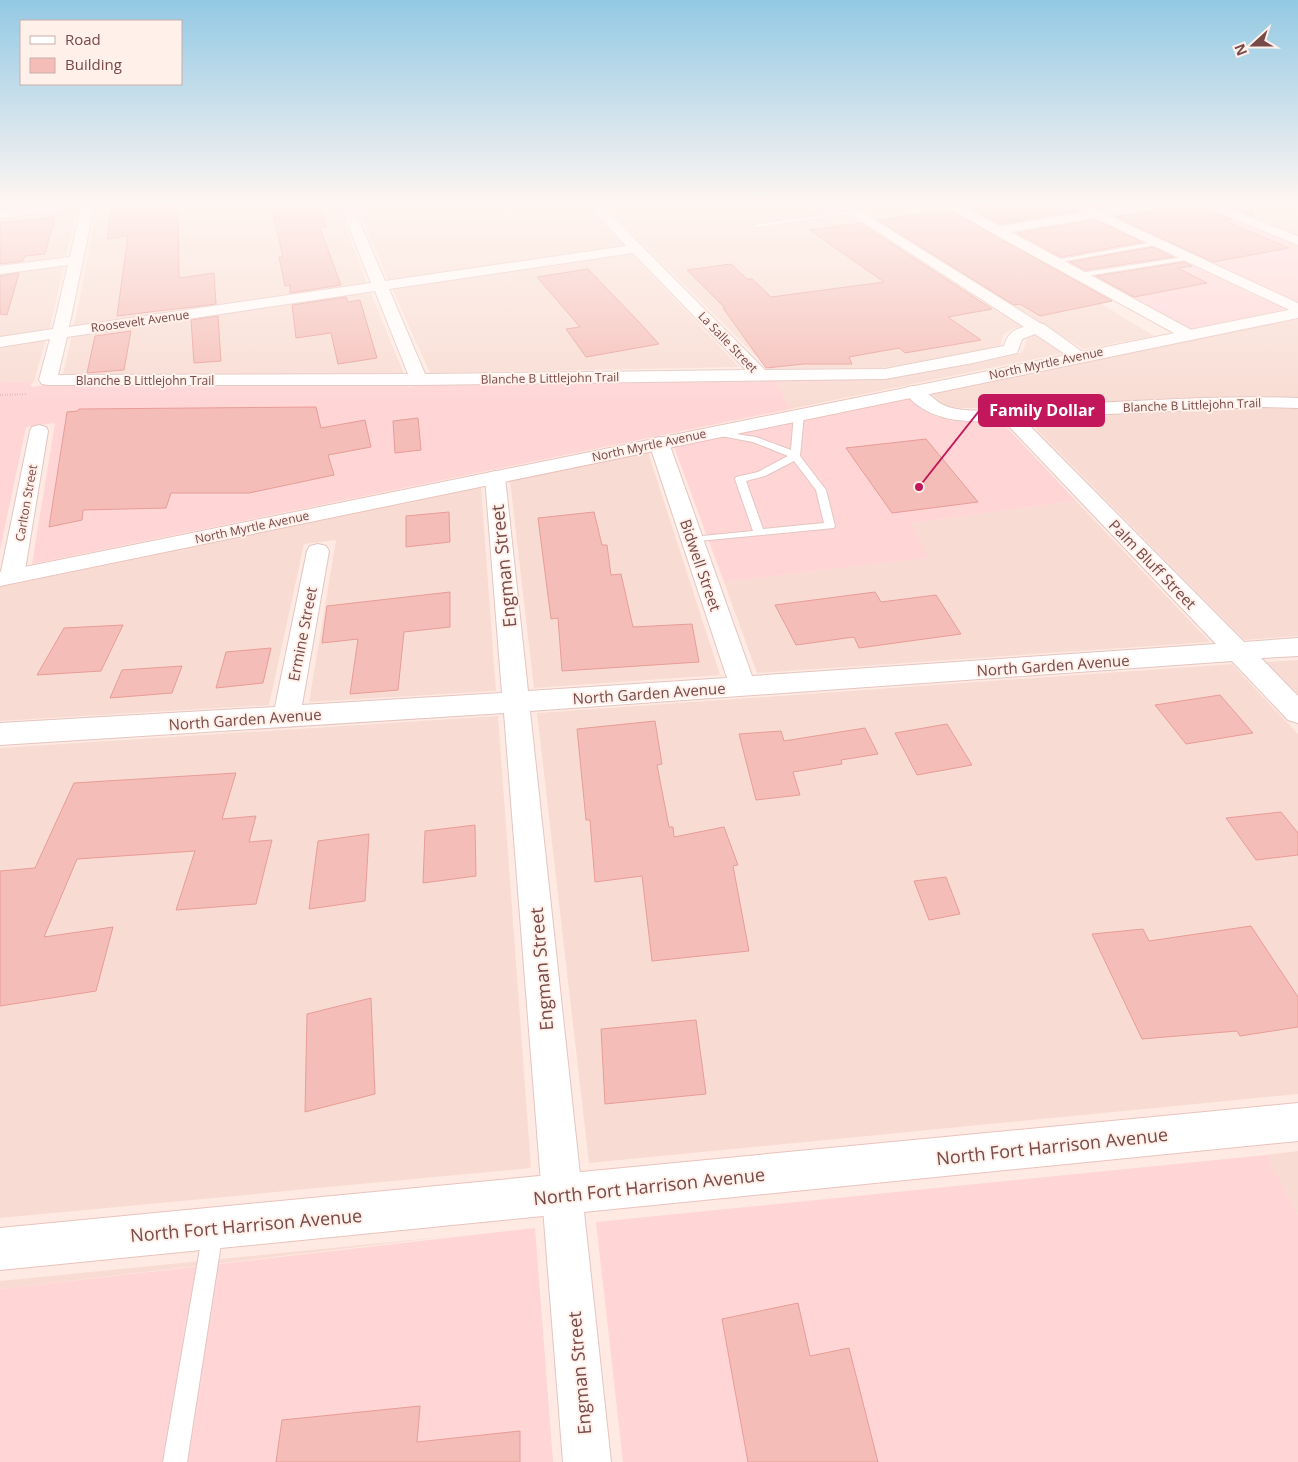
<svg xmlns="http://www.w3.org/2000/svg" width="1298" height="1462" viewBox="0 0 1298 1462" font-family="'Open Sans',sans-serif">
<rect width="100%" height="100%" fill="#feeae2"/>
<!-- residential -->
<path fill="#f8dcd3" d="M0,202H80L0,212Z
M130,202H336L367,284L74,327L98,205Z
M355,202H582L625,247L389,281Z
M601,202H828L1023,326L1012,329L1004,334L1000,346L967,354L881,368L769,369Z
M848,202H937L1025,251L1017,253L1154,336L1083,349Z
M956,202H1062L1082,213L1000,226Z
M1214,202H1298V237Z
M78,208L65,259L0,267V217Z
M631,253L739,367L430,373L392,288Z
M64,265L49,331L0,338V273Z
M370,291L404,374L255,376L63,374L72,336Z
M1298,319V398L1254,396L1031,405L1004,408H960L947,406L931,394Z
M1035,334L1063,353L790,409L775,380L886,379L979,363L1018,354L1023,351L1027,339Z
M46,339L34,381L0,382V346Z
M1264,408L1298,409V636L1244,640L1026,419Z
M648,452L720,675L534,688L510,481Z
M481,487L496,691L309,702L336,540L304,544L269,705L0,721V587Z
M1076,501L1210,642L757,673L724,582L927,558L912,523Z
M1298,660V694L1266,662Z
M1232,664L1298,734V1094L589,1163L537,713Z
M498,716L531,1168L0,1218V748Z
M1298,1151V1215L1266,1155Z
M452,1236L0,1289V1281Z"/>
<!-- commercial -->
<path fill="#ffd5d6" d="M1195,202L1298,245V303L1109,215Z
M1093,218H1094L1287,309L1190,329L1041,248L1123,232Z
M752,380L753,382L775,380L790,409L32,564L55,423L26,427L0,550V382L34,381L30,385L33,387L44,385H408L409,387L419,385Z
M909,398L921,409L937,417L961,420H1000L1076,501L912,523L928,558L724,582L674,447Z
M1266,1155L1298,1215V1462H623L596,1222Z
M535,1228L553,1462H0V1289Z"/>
<!-- building -->
<path fill="#f5bdb8" stroke="#e89c97" d="M112,202H156V209L178,206L179,278L214,273L216,304L117,316L128,236L107,239Z
M270,202H319L326,226L320,228L341,285L290,293V285L285,286L279,257H283Z
M1020,202H1063L1066,207L1076,211L1000,224L972,209Z
M1084,202H1140L1098,208Z
M1181,202H1196L1199,207L1232,220L1225,221L1289,248L1213,262L1116,217L1173,208Z
M1218,202H1252L1253,216Z
M939,211L943,213L953,212L1112,301L1040,316L1020,304L1014,305L878,220Z
M55,217L45,254L25,256L23,261L0,264V223Z
M1095,220L1142,242L1061,257L1017,233Z
M860,223L992,309L948,317L981,340L905,353L899,348L849,357L852,364H804L766,368L723,308H725L687,270L731,264L747,279H752L771,297L884,282L810,230Z
M1153,247L1173,257L1085,270L1070,262Z
M1184,262L1192,266L1178,268L1207,283L1134,297L1096,276Z
M588,269L638,321L659,344L586,357L566,329L580,327L537,277Z
M19,273L7,315L0,314V276Z
M346,297L348,302L360,300L377,358L338,364L331,333L296,338L292,305Z
M218,316L221,361L194,363L191,320Z
M131,331L124,370L87,373L95,336Z
M316,407L321,428L365,420L371,447L328,455L334,475L249,493H171L166,508L83,510L82,520L49,527L67,412L78,411L79,409Z
M418,418L421,450L395,453L393,421Z
M926,439L978,502L892,513L846,448Z
M449,512L450,542L406,547V516Z
M594,512L602,545H607L611,575L621,574L633,627L692,624L699,662L562,671L558,618L551,619L538,518Z
M450,592V627L404,632L398,690L350,694L358,639L322,643L327,606Z
M875,592L881,602L936,595L961,634L859,648L854,637L796,645L775,605Z
M123,625L101,671L37,675L64,628Z
M271,648L263,683L216,688L226,652Z
M182,666L172,693L110,698L122,670Z
M1220,695L1253,733L1186,744L1155,705Z
M655,721L662,764L657,765L669,827H673L674,837L724,827L738,865L733,866L749,951L652,961L642,876L595,882L590,820H586L577,729Z
M947,724L972,765L917,775L895,733Z
M865,728L878,754L841,760L842,764L793,772L800,795L756,800L739,734L781,731L784,741Z
M236,773L222,819L256,816L249,842L272,840L256,904L176,910L195,851L77,859L44,937L113,927L96,991L0,1006V871L35,868L74,783Z
M1281,812L1298,833V855L1256,860L1226,818Z
M475,825L476,876L423,883L425,831Z
M369,834L365,901L309,909L318,841Z
M946,877L960,914L929,920L914,881Z
M1251,926L1298,997V1027L1240,1036L1237,1031L1142,1039L1092,934L1143,929L1149,941Z
M371,998L375,1094L305,1112L307,1014Z
M696,1020L706,1094L605,1104L601,1029Z
M798,1303L810,1356L849,1348L878,1462H748L722,1319Z
M420,1406L417,1442L520,1431V1462H276L282,1420Z"/>
<g fill="none" stroke-linecap="round" stroke-linejoin="round">
<!-- lane casing -->
<g stroke="#e4c5c0" stroke-width="2">
<path id="lane" d="M855,210L857,211V213L757,227L754,225Z
M1159,241L1162,243L1161,244L1054,263L1051,261Z
M1191,256L1193,257V259L1080,277L1076,275L1080,273Z
M799,411L804,414L800,456L826,490L835,526L834,528L688,542L686,540L688,538L692,537L753,531L735,479L736,477L758,472L788,456L753,442L710,434V430L756,437L791,450L794,414ZM794,461L816,490L824,523L763,529L746,481L765,476Z
M213,1221L220,1224L223,1231L187,1462H163L203,1231L206,1224Z"/>
</g>
<!-- street casing -->
<g stroke="#e4c5c0" stroke-width="2">
<path id="street" d="M74,202H110L108,205L94,207L69,327L371,283L339,202H351L385,281L626,246L585,202H598L765,370L885,369L1004,346C1008,334 1012,330 1024,327L832,202H846L1040,323L1045,325L1088,356L1086,360H1074L1035,334L1022,339L1017,353L973,363L885,379L419,385H48L42,384L39,380L50,339L0,347V337L53,329L68,265L0,274V266L70,257L81,208L0,218V210ZM633,253L746,370L425,374L389,289ZM375,291L408,374L58,375L67,337Z
M941,202H956L1000,226L1083,212L1067,205L1065,202H1080L1098,210L1151,202H1179L1173,206L1110,216L1298,303V314L1095,218L1011,232L1195,332L1197,335L1195,338H1183L992,233Z
M913,386C928,389 936,405 952,408C983,415 1016,406 1047,405C1130,402 1214,395 1298,398V408L1260,407L1022,418L1244,642L1298,638V656L1261,658L1298,696V723L1288,720L1232,661L530,711L611,1462H563L504,713L0,745V723L275,707L307,551L310,546L318,544L326,546L329,551L302,705L502,693L485,477L488,473L495,471L502,473L505,477L528,691L727,678L649,443L652,439L659,437L666,439L669,443L752,676L1216,644L1003,420C969,423 926,423 904,391L907,387Z
M39,425L46,427L48,431L24,576L20,581L12,583L4,581L0,576L30,431L32,427Z"/>
</g>
<!-- secondary casing -->
<g stroke="#eac3bd" stroke-width="2">
<path id="secondary" d="M1198,202H1214L1298,236V245L1200,205Z
M1298,308V318L0,586V572Z
M1298,1103V1141L0,1270V1228Z"/>
</g>
<!-- path -->
<path stroke="#da9f9b" stroke-width="2" stroke-dasharray="0.5 2" stroke-linecap="butt" d="M0,395L27,394"/>
<!-- lane -->
<use href="#lane" fill="#fff" fill-rule="evenodd"/>
<!-- street -->
<use href="#street" fill="#fff" fill-rule="evenodd"/>
<!-- secondary -->
<use href="#secondary" fill="#fff" fill-rule="evenodd"/>
</g>
<!-- sky -->
<linearGradient id="sky" x2="0" y2="1"><stop stop-color="#93c9e4"/><stop offset="0.5" stop-color="#fff6f2"/><stop offset="1" stop-color="#fff6f2" stop-opacity="0"/></linearGradient>
<rect width="1298" height="406" fill="url(#sky)"/>
<g text-anchor="middle" dominant-baseline="central" stroke-width="4" stroke-linejoin="round" paint-order="stroke">
<!-- far-street labels -->
<g font-size="12" fill="#774947" stroke="#fff0ea">
<text transform="translate(140 321) rotate(-8)">Roosevelt Avenue</text>
<text transform="translate(728 342) rotate(46)">La Salle Street</text>
<text transform="translate(1046 363) rotate(-12)">North Myrtle Avenue</text>
<text transform="translate(550 378) rotate(-1)">Blanche B Littlejohn Trail</text>
<text x="145" y="380">Blanche B Littlejohn Trail</text>
<text transform="translate(1192 405) rotate(-2)">Blanche B Littlejohn Trail</text>
<text transform="translate(649 445) rotate(-12)">North Myrtle Avenue</text>
<text transform="translate(26 503) rotate(-80)">Carlton Street</text>
<text transform="translate(252 527) rotate(-12)">North Myrtle Avenue</text>
</g>
<!-- street labels -->
<g font-size="15" fill="#774947" stroke="#fff0ea">
<text transform="translate(1153 564) rotate(46)">Palm Bluff Street</text>
<text transform="translate(701 565) rotate(71)">Bidwell Street</text>
<text transform="translate(302 634) rotate(-79)">Ermine Street</text>
<text transform="translate(1053 665) rotate(-4)">North Garden Avenue</text>
<text transform="translate(649 693) rotate(-4)">North Garden Avenue</text>
<text transform="translate(245 719) rotate(-4)">North Garden Avenue</text>
</g>
<!-- near-street labels -->
<g font-size="18" fill="#774947" stroke="#fff0ea">
<text transform="translate(503 566) rotate(-96)">Engman Street</text>
<text transform="translate(541 969) rotate(-95)">Engman Street</text>
<text transform="translate(1052 1146) rotate(-6)">North Fort Harrison Avenue</text>
<text transform="translate(649 1186) rotate(-6)">North Fort Harrison Avenue</text>
<text transform="translate(246 1225) rotate(-5)">North Fort Harrison Avenue</text>
<text transform="translate(579 1373) rotate(-95)">Engman Street</text>
</g>
</g>
<!-- callouts -->
<path fill="none" stroke="#c2185b" stroke-width="2" d="M919 487L979 411"/>
<circle fill="#c2185b" stroke="#fff0ea" stroke-width="2" cx="919" cy="487" r="5"/>
<rect fill="#c2185b" stroke="#c2185b" stroke-width="2" x="979" y="395" width="125" height="31" rx="5"/>
<g font-size="16" text-anchor="middle" font-weight="bold" fill="#fff">
<text x="1042" y="416">Family Dollar</text>
</g>
<!-- legend -->
<rect x="20" y="20" width="162" height="65" fill="#fff0ea" stroke="#c9ada9"/>
<rect x="30" y="36" width="25" height="8" fill="#ffffff" stroke="#c9ada9"/>
<text x="65" y="45" font-size="15" fill="#774947">Road</text>
<rect x="30" y="58" width="25" height="15" fill="#f5bdb8" stroke="#c9ada9"/>
<text x="65" y="70" font-size="15" fill="#774947">Building</text>
<!-- north arrow -->
<g transform="translate(1253 45) rotate(249)" stroke="#fff0ea" stroke-width="4" paint-order="stroke">
<path d="M0-4L9 19L0 12L-9 19Z" fill="#774947"/>
<text y="-8" font-size="14" font-weight="bold" text-anchor="middle" fill="#774947">N</text>
</g>
</svg>
